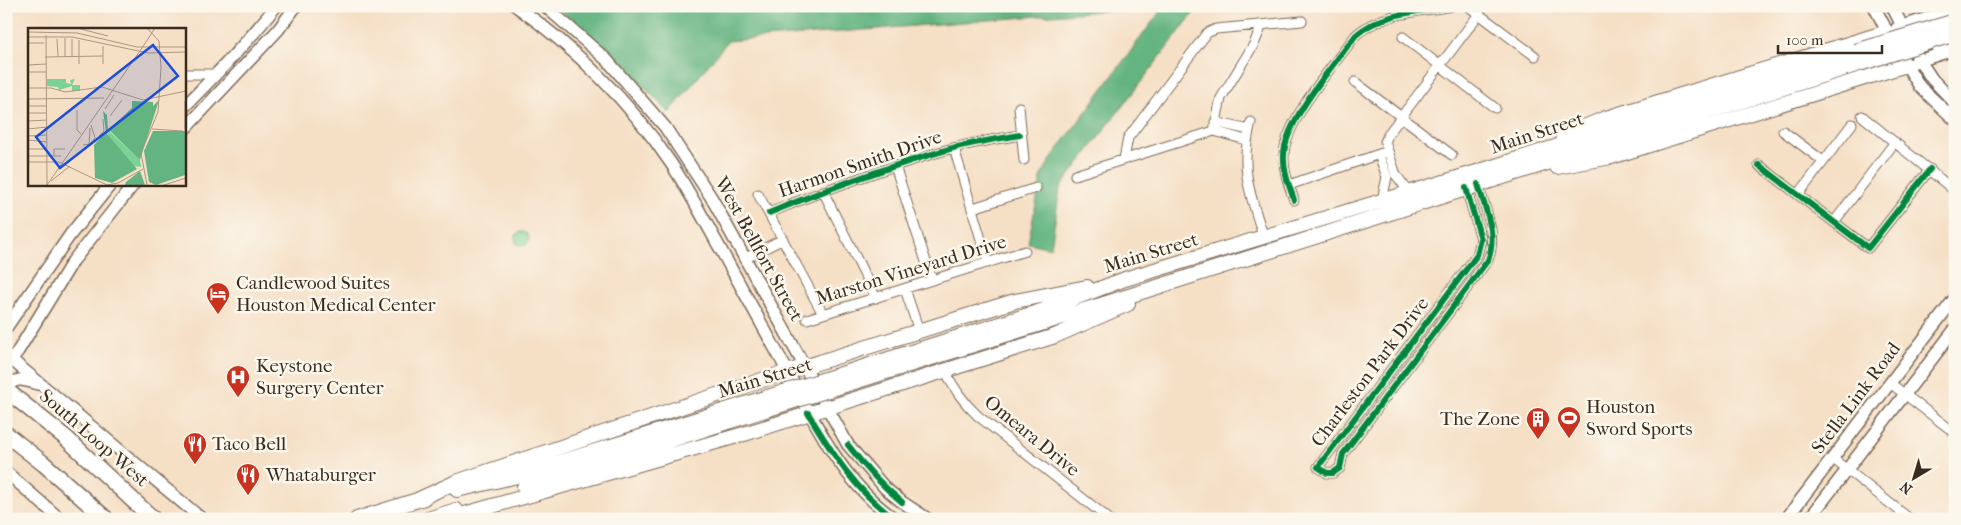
<svg xmlns="http://www.w3.org/2000/svg" width="1961" height="525" viewBox="0 0 1961 525" font-family="'IM FELL French Canon',serif">
<rect width="100%" height="100%" fill="#fbf7ec"/>
<filter id="ink" filterUnits="userSpaceOnUse"><feTurbulence type="fractalNoise" baseFrequency=".02" numOctaves="2"/><feDisplacementMap in="SourceGraphic" scale="10" xChannelSelector="R" yChannelSelector="G"/><feConvolveMatrix kernelMatrix="1 2 1 2 8 2 1 2 1" color-interpolation-filters="sRGB"/></filter>
<filter id="wash" filterUnits="userSpaceOnUse"><feTurbulence type="fractalNoise" baseFrequency=".0096" numOctaves="4" result="noise"/><feDisplacementMap in="SourceGraphic" scale="20" xChannelSelector="R" yChannelSelector="G"/><feGaussianBlur stdDeviation="1.12" result="paint"/><feColorMatrix in="noise" values="0 0 0 0 0 0 0 0 0 0 0 0 0 0 0 0 0 1.4 0 .05"/><feComposite in="paint" operator="in"/></filter>
<g filter="url(#wash)">
<rect width="100%" height="100%" fill="#f5dfc5"/>
<!-- green -->
<path fill="#7ad297" stroke="#5a7e5a" d="M515 239a7 7 0 1 1 14 0a7 7 0 1 1-14 0Z"/>
<!-- forest -->
<path fill="#63b480" stroke="#4f6f4f" d="M555,6H1199L1060,188L1051,248L1028,243L1042,174L1053,156L1164,6L728,41L669,113L609,51Z"/>
</g>
<g filter="url(#ink)">
<g fill="none" stroke-linecap="round" stroke-linejoin="round">
<!-- minor casing -->
<g stroke="#7c6958" stroke-width="11">
<path id="minor" d="M1468,6L1535,56
M1403,37L1495,108
M184,74H217
M1355,82L1452,155
M1019,107L1024,160
M1862,116L1955,191
M1215,122L1249,130
M1251,122C1239,169 1250,194 1264,238
M1214,131L1221,98L1254,44L1262,25
M1783,131L1823,161
M954,148L988,263
M1379,155L1387,177L1382,200
M1124,159L1128,138L1207,33L1216,29L1302,21
M1759,165L1868,248L1930,169
M895,166L932,280
M1075,175L1214,131L1246,140
M1289,185L1388,151
M1466,188L1481,239L1477,255L1318,467L1327,473H1333L1340,468L1343,454L1488,260C1498,234 1485,209 1478,184
M823,191L876,298
M1409,192L1396,175L1385,142L1389,133L1479,14
M758,194L823,314
M1798,195L1852,124
M1294,200C1289,185 1283,171 1284,155C1284,122 1336,62 1356,35C1382,12 1420,12 1452,6
M973,208L1036,188
M769,213C829,188 890,166 953,148C975,142 998,139 1020,135
M1834,222L1895,142
M744,259L783,239
M905,289L919,331
M807,319L1025,251
M945,370C953,388 963,402 978,416L1109,519
M1890,383L1955,433
M1832,458L1910,519"/>
</g>
<!-- secondary casing -->
<g stroke="#7c6958" stroke-width="14">
<path id="secondary" d="M516,6C575,48 630,102 670,162C687,187 701,214 716,241C736,278 757,316 778,354C811,413 837,479 895,519
M545,6L607,60L665,127L711,197L848,445L885,488L902,502L928,519
M1874,6L1891,39
M1892,6L1920,61L1932,79L1955,103
M1897,28L1955,9
M1929,34L1938,49L1950,51
M1903,59L1920,87L1955,120
M1915,62L1950,51
M184,107C216,75 248,42 276,6
M184,130L278,30L296,6
M6,328L70,235L111,184
M6,355L202,519
M6,366L18,351L73,261L134,184
M6,388C16,376 24,380 38,384
M6,472L60,519
M1786,519L1955,298
M1809,519L1955,329"/>
</g>
<!-- trunk casing -->
<g stroke="#7c6958" stroke-width="16">
<path id="trunk" d="M1563,136L1603,119L1887,32
M1557,167L1611,157L1906,65
M851,371L1041,311L1125,279L1477,172L1856,51
M854,382L1047,322L1859,64
M524,487L762,411
M457,490L513,477L758,400
M417,500L456,482L762,380L1015,301L1087,287
M357,519L424,498
M428,519L456,510
M447,519L744,434L1055,336L1128,304"/>
</g>
<!-- motorway casing -->
<g stroke="#7c6958" stroke-width="18">
<path id="motorway" d="M6,390L66,438L153,519
M6,434L44,464L106,519"/>
</g>
<!-- minor -->
<use href="#minor" stroke="#fff" stroke-width="9"/>
<!-- secondary -->
<use href="#secondary" stroke="#fff" stroke-width="11"/>
<!-- trunk -->
<use href="#trunk" stroke="#fff" stroke-width="14"/>
<!-- motorway -->
<use href="#motorway" stroke="#fff" stroke-width="15"/>
<!-- trunk-bridge casing -->
<g stroke="#7c6958" stroke-width="16" stroke-linecap="butt">
<path id="trunk-bridge" d="M1856,51L1955,21
M1859,64L1955,34
M758,400L851,371
M762,411L854,382"/>
</g>
<!-- trunk-bridge -->
<use href="#trunk-bridge" stroke="#fff" stroke-width="14"/>
<!-- cycleway casing -->
<g stroke="#fbf7ec" stroke-width="9">
<path id="cycleway" d="M1759,165L1868,248L1930,169
M1466,188L1481,239L1477,255L1318,467L1327,473H1333L1340,468L1343,454L1488,260C1498,234 1485,209 1478,184
M1294,200C1289,185 1283,171 1284,155C1284,122 1336,62 1356,35C1382,12 1420,12 1452,6
M769,213C829,188 890,166 953,148C975,142 998,139 1020,135
M808,413C832,453 856,492 895,519
M848,445C864,466 881,485 902,502"/>
</g>
<!-- cycleway -->
<use href="#cycleway" stroke="#00873e" stroke-width="6"/>
</g>
</g>
<!-- icons -->
<defs>
<g id="hotel-pin" transform="scale(1.25)"><path d="M0 17L-7.5 6A9.5 9.5 0 1 1 7.5 6Z" fill="#c8321e" stroke="#fbf7ec"/><path d="M-6-4.5h1.5V1H6V5H4.5V3h-9V5H-6ZM-4 0a1.8 1.8 0 1 1 3.6 0ZM.5 0V-2.5h3Q6-2.5 6 0Z" fill="#fff"/></g>
<g id="hospital-pin" transform="scale(1.25)"><path d="M0 17L-7.5 6A9.5 9.5 0 1 1 7.5 6Z" fill="#c8321e" stroke="#fbf7ec"/><path d="M-5-5h3v3.5h4V-5h3V5h-3V1.5h-4V5h-3Z" fill="#fff"/></g>
<g id="stadium-pin" transform="scale(1.25)"><path d="M0 17L-7.5 6A9.5 9.5 0 1 1 7.5 6Z" fill="#c8321e" stroke="#fbf7ec"/><path d="M0-5a6.5 5 0 1 0 0 10a6.5 5 0 1 0 0-10ZM-3.5-1.8h7v3.6h-7Z" fill="#fff"/></g>
<g id="building-pin" transform="scale(1.25)"><path d="M0 17L-7.5 6A9.5 9.5 0 1 1 7.5 6Z" fill="#c8321e" stroke="#fbf7ec"/><path d="M-4-6H4V6H1V3H-1V6H-4ZM-2.5-4.3h1.7v1.8h-1.7ZM.8-4.3h1.7v1.8H.8ZM-2.5-1h1.7V.8h-1.7ZM.8-1h1.7V.8H.8Z" fill="#fff"/></g>
<g id="restaurant-pin" transform="scale(1.25)"><path d="M0 17L-7.5 6A9.5 9.5 0 1 1 7.5 6Z" fill="#c8321e" stroke="#fbf7ec"/><path d="M-5-6h1v4h1v-4h1v4h1v-4h1v5L-1.5 .5V6h-2V.5L-5-1ZM5-6V6H3V1.5H1.5Q1.5-4 5-6Z" fill="#fff"/></g>
</defs>
<g fill-rule="evenodd">
<use href="#hotel-pin" x="218" y="294"/>
<use href="#hospital-pin" x="238" y="377"/>
<use href="#stadium-pin" x="1569" y="418"/>
<use href="#building-pin" x="1538" y="419"/>
<use href="#restaurant-pin" x="195" y="444"/>
<use href="#restaurant-pin" x="248" y="475"/>
</g>
<g text-anchor="middle" dominant-baseline="central" stroke-width="5" stroke-linejoin="round" paint-order="stroke">
<!-- street labels -->
<g font-size="19" fill="#3b2a1e" stroke="#fbf7ec">
<text transform="translate(1537 133) rotate(-18)">Main Street</text>
<text transform="translate(860 164) rotate(-19)">Harmon Smith Drive</text>
<text transform="translate(759 249) rotate(61)">West Bellfort Street</text>
<text transform="translate(1151 253) rotate(-17)">Main Street</text>
<text transform="translate(911 270) rotate(-17)">Marston Vineyard Drive</text>
<text transform="translate(1370 372) rotate(-53)">Charleston Park Drive</text>
<text transform="translate(765 378) rotate(-17)">Main Street</text>
<text transform="translate(1856 398) rotate(-53)">Stella Link Road</text>
<text transform="translate(1032 436) rotate(39)">Omeara Drive</text>
<text transform="translate(94 438) rotate(41)">South Loop West</text>
</g>
<!-- poi labels -->
<g font-size="19" fill="#3b2a1e" stroke="#fbf7ec" text-anchor="start">
<text x="236" y="283">Candlewood Suites<tspan x="236" dy="22">Houston Medical Center</tspan></text>
<text x="256" y="366">Keystone<tspan x="256" dy="22">Surgery Center</tspan></text>
<text x="1586" y="407">Houston<tspan x="1586" dy="22">Sword Sports</tspan></text>
<text x="1520" y="419" text-anchor="end">The Zone</text>
<text x="212" y="444">Taco Bell</text>
<text x="266" y="475">Whataburger</text>
</g>
</g>
<!-- overview -->
<g transform="translate(28 28)">
<rect width="158" height="158" fill="#f5dfc5"/>
<path d="M19,51H38V55L43,56L42,52L47,51L44,57H52V63H44V58L31,62L30,59L19,58ZM81,103L112,132L113,139L105,138L79,109Z" fill="#7ad297"/>
<path d="M131,72L112,132L82,103L79,106L109,141L84,155L67,150L66,117L78,104L75,83L79,87L80,102L104,80V73L125,74V78ZM125,103H157V147L128,157L121,154L116,123ZM112,143L117,157H97L98,154Z" fill="#63b480"/>
<path fill="none" stroke="#ab9782" stroke-width="1" d="M49,0L80,8M0,4L49,5L109,19H158M18,7L19,157M0,9H44L120,25L158,24M37,10V29M29,11L30,29M44,11V29M51,12V36M0,15H16M114,20L127,0M17,29L75,28M75,36V18M0,37L18,36M0,44H18M0,60H23L37,64L74,59L115,72L158,63M0,71L76,70M157,73V102M0,78H18M77,81L86,67M49,82V102L53,106M0,85H19M82,88L94,72M0,93L19,92M0,101L19,99M124,101L155,103M0,108L19,107M71,108L76,103L75,91M0,112L19,114M55,117L62,116L67,110L63,97M61,117L62,100M0,121H19M0,128H33M26,128V121H37M0,134H31L79,157L90,155L115,141M23,153L42,138M19,157L114,20M119,157L113,125L130,84L133,40L131,13L119,0M136,157L158,150"/>
<path fill="#1d4ed8" fill-opacity="0.15" stroke="#1d4ed8" stroke-width="2.5" d="M125,17L150,48L32,140L8,109Z"/>
<rect width="158" height="158" fill="none" stroke="#3b2a1e" stroke-width="2.5"/>
</g>
<!-- margin -->
<rect width="1961" height="525" fill="none" stroke="#fbf7ec" stroke-width="25"/>
<!-- north arrow -->
<g transform="translate(1914 478) rotate(218)" stroke="#fbf7ec" stroke-width="4" paint-order="stroke">
<path d="M0-4L9 19L0 12L-9 19Z" fill="#3b2a1e"/>
<text y="-8" font-size="14" font-weight="bold" text-anchor="middle" fill="#3b2a1e">N</text>
</g>
<!-- scale -->
<path d="M1778 45v8h104v-8" fill="none" stroke="#3b2a1e" stroke-width="2.5"/>
<text x="1786" y="45" font-size="15" fill="#3b2a1e" stroke="#fbf7ec" stroke-width="4" paint-order="stroke">100 m</text>
</svg>
